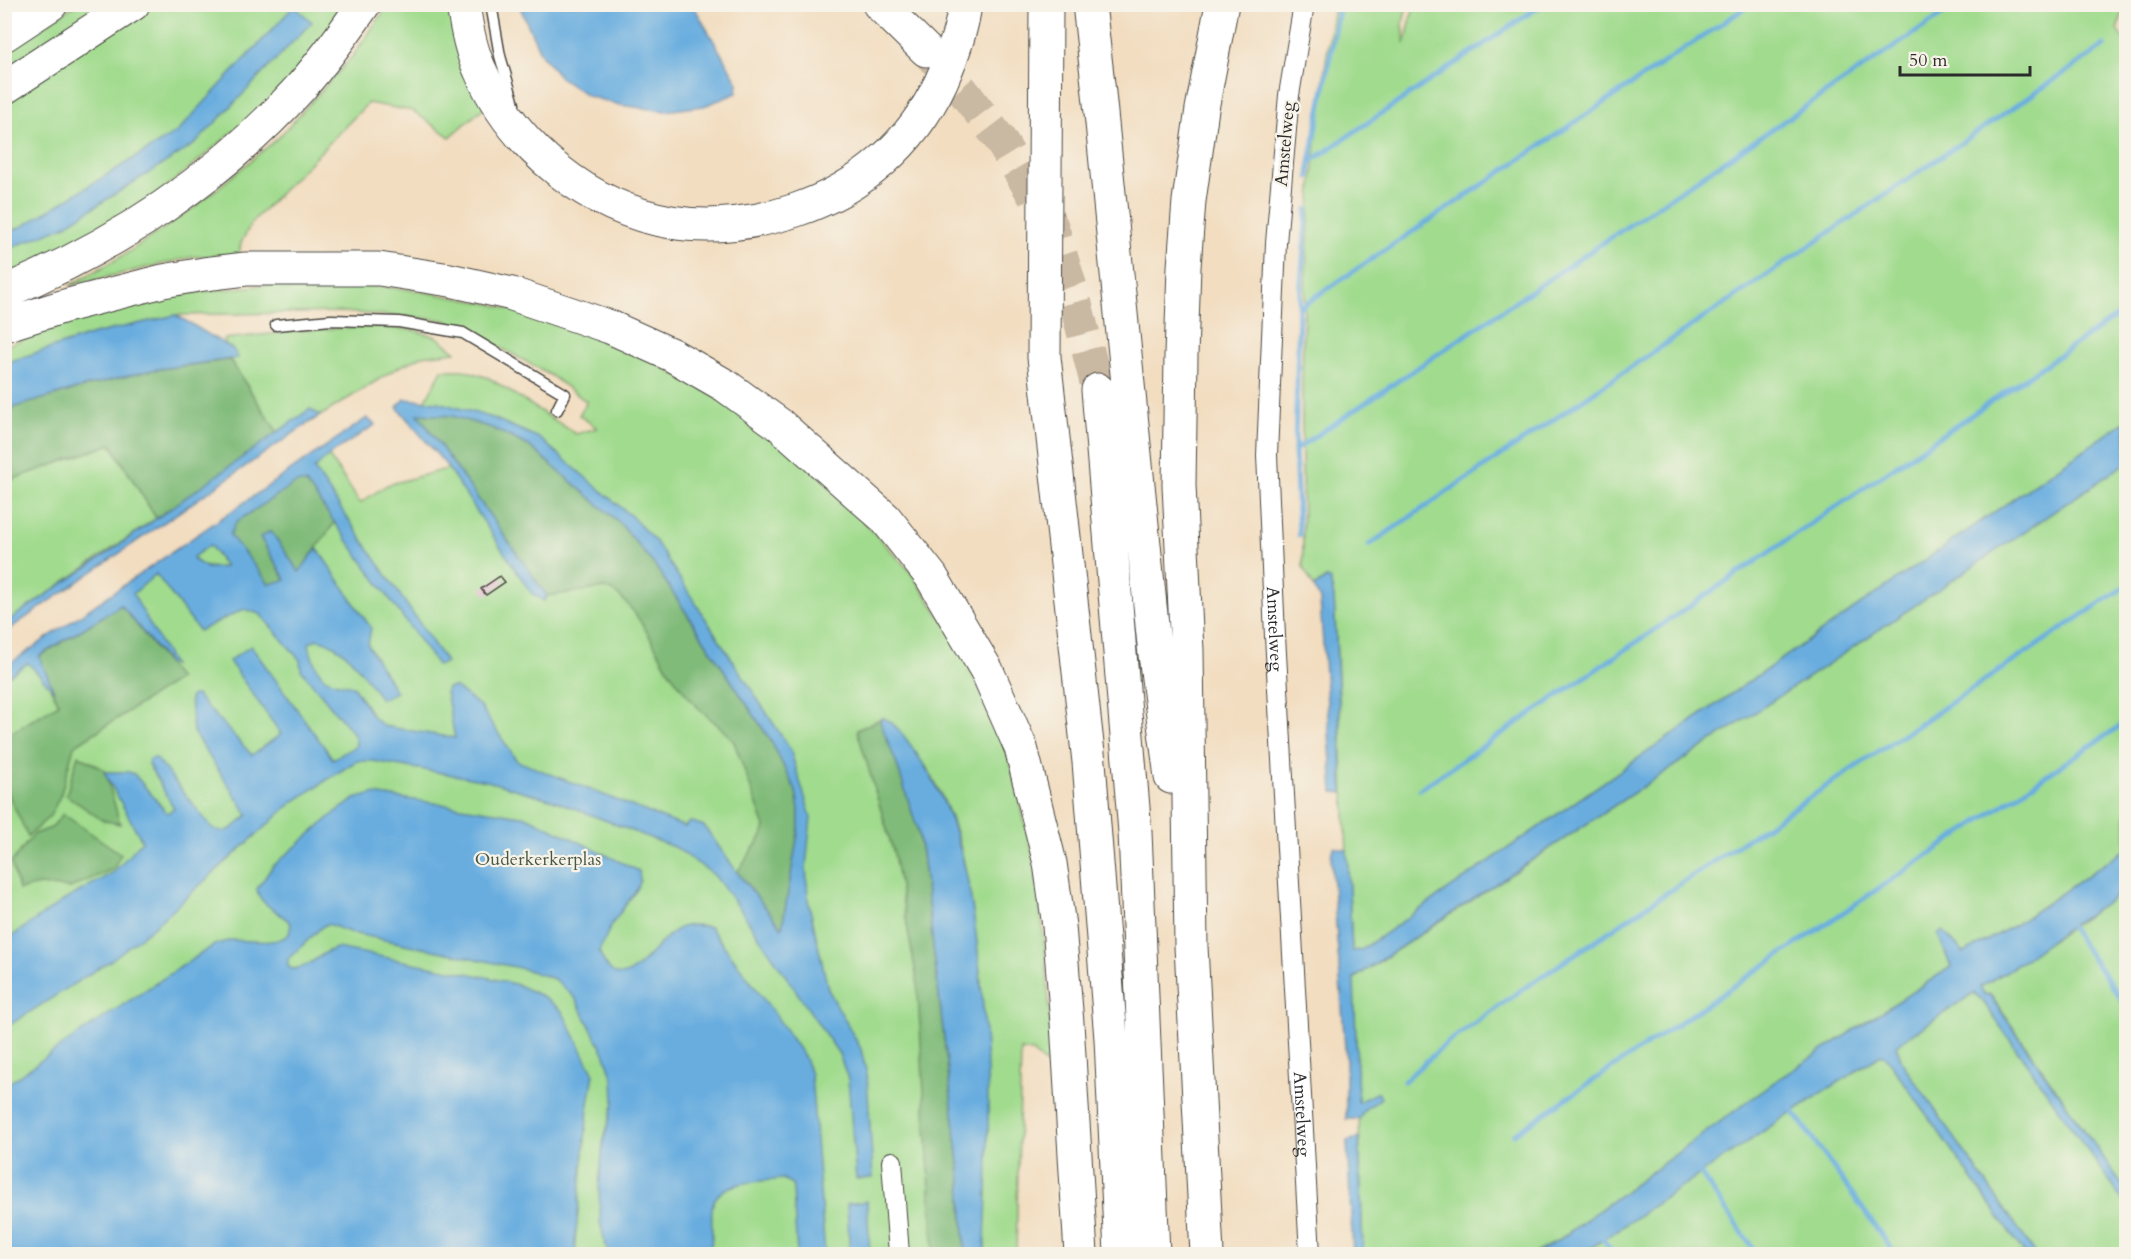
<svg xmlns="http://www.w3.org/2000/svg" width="2131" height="1259" viewBox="0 0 2131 1259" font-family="Cardo,serif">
<rect width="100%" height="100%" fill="#f7f3e8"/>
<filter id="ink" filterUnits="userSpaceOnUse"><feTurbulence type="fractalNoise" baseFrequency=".0167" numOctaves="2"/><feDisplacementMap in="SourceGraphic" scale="12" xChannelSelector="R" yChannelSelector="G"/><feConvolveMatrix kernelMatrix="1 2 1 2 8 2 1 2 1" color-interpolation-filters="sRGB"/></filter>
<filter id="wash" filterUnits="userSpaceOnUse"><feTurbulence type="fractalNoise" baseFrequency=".008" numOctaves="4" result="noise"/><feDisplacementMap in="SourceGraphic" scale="24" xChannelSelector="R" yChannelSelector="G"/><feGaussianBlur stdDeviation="1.35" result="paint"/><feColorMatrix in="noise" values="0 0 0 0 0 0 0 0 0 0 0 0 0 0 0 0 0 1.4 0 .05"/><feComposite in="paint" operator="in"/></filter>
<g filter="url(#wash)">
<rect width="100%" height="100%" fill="#f2ddc0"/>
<!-- green -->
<path fill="#a1db8e" stroke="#66835c" stroke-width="1.5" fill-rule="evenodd" d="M2123,4L2125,7L2117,30L2126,43V421L1361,950L1352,951L1334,597L1326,578L1314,587L1303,567C1303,482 1300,397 1304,312C1308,209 1318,107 1334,5H1407L1403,23L1405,44L1414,5Z
M75,5H353L284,90L124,222L5,278V50Z
M388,5H451L489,103L450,137L413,111L368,103L252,222L241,243L239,254L192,257L69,286L124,255L195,207L278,138L353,56Z
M312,280L413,290L491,304L552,321L648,359L722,400L784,443L840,496L910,571L960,646L1008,753L1034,859L1045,948L1054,1071L1032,1052L1021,1050L1016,1254H5V742L151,643L121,605L151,567L189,618L334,521L300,465L325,450L360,503L387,485L529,447L418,414L442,370H464L489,378L576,434L597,428L579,415L587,402L550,375L483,338L445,320L343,312L176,315L94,334L5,363V346L87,316L191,293ZM925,765C946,799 963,843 967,882Z
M375,326L413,330L437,337L456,352L422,356L397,368L296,431L278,433L230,360L224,339L307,330Z
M111,444L156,518L5,623V482Z
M2126,463V849L2015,925L1963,954L1942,931L1938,934L1951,967L1777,1080L1557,1241L1534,1254H1363L1359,1119L1365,1110L1358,1102L1353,979L1828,664Z
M210,545L225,567C212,568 201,569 193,557Z
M35,659L59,704L5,737V676Z
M2126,890V1190L1990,994L1985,995L1980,987C2030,957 2077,922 2126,890Z
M1974,993L1982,1000L2126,1205V1254H2036L1902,1064L1896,1045Z
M1881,1055L1886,1057L2025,1254H1582L1789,1114Z"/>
<!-- forest -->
<path fill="#80bb79" stroke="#567352" stroke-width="1.5" d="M230,360L278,433L156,518L111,444L5,482V410L87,386L152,370Z
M418,414L452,416L492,428L529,446L619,522L656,567L771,741L796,791L799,809V827L782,929L737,872L762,836L765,827L734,742C725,730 715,723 704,713C692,703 681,687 671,674C656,651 632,594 604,588L547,596Z
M300,465L335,522L299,573L271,531L260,537L286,581L269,584L218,521Z
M121,605L179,679L74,746L61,794L50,816L28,836L5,788L4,737L59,704L35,659Z
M880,719L896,761L918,831L922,853L961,1180L965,1254H934L917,980L894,854L857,730Z
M78,755L105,770L120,824L102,820L66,795Z
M63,814L121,854L113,869L70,888L39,885L19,890L11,863L34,834L51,828Z"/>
<!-- water -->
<path fill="#69addf" stroke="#4a6c85" stroke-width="1.5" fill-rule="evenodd" d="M519,5H693L738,83L737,93L704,106L665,111L620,105L588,96L560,77L541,54Z
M294,6L312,22L195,144L63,227L5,250V234L25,225L177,132Z
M176,315L233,349L238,358L152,370L87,386L5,410V363L94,334Z
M405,399L438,402L493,418L539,438L630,515L656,542L790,749L811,817L806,866L808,900L828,989L861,1049L867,1075L873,1178L856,1179L848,1079L839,1054L740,909L714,875L676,848L553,800L487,781L373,761H357L350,765L293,802L152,928L110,961L5,1028V941L63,901L114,872L142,841L104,772H129L134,774L167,813L174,808L148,764L149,759L156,758L212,828C226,838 236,825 248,815L193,732L190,698L192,695H196L252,755L281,734L229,661L251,646L333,759L356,746L355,736L301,670L300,660L260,614L244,609L199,631L156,574L133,594L173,665L168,663L121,605L39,656L54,691L28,663L5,678V667L367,418L375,425L332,453L314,469L446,662L438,666L306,483H296L236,522L230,535L269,584L286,580L260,537L271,531L299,572L317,548L371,628L368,645L396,692L381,699C363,675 348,646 317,639L309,643C310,653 316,671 325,678C331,683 345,684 353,686L373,717L383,726L455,738L446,692L448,688L455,687L480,706L517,761L685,827L688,823L692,822L704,826L737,872L782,928L799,827V809L796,791L771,741L656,567L619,522L529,446L492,428L452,416L418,414L547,596L544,601L531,593L446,465L397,407ZM210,545L225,566V567L207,568L194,560L193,557Z
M310,409L320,415L5,632V623L101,558Z
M2126,421V463L1828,664L1354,978L1358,1102L1378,1092L1381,1098L1365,1110L1359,1119H1346V1061L1331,857L1333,847L1347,850L1352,951L1361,950Z
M1327,578L1330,580L1334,597L1343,793L1333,792L1320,600L1314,587Z
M882,717C896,723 907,740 916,753C966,822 975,912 982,995C987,1048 989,1101 988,1154C988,1188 985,1221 985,1254H965L961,1180L922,853L918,831L896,762L880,722Z
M373,794L528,817L639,871L640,881L638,888L612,924L599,951C623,1012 654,937 682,927C691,923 701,926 710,927L774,1013L805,1058L811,1075L825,1254H797L793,1190L792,1184L783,1179C761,1182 715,1179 712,1209C711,1222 713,1234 711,1246L674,1254H612L606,1247L600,1222L599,1186L603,1143L614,1102L613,1079L605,1055L575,998L554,979L524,969L352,933L328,924L323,926L288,959V966L292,969C311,969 320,951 337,948L486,977L518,985L544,997L562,1011L594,1074L588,1109L575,1243L576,1254H5V1086L77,1035L214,945C221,943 227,941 233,940C250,940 276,946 289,934L291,924C282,912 258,905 257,889L273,866L336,812L355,799Z
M2126,849V890L2068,928L2020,963L1980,987L1985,995L1989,994L2126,1190V1205L1982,1000L1974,993L1896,1045L1903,1064L2036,1254H2025L1886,1057L1881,1055L1789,1114L1582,1254H1534L1557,1241L1777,1080L1951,967L1938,934L1942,930L1964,953L2015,925Z
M1359,1138L1363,1254H1353L1347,1141Z
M867,1201L870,1254H850L847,1204Z"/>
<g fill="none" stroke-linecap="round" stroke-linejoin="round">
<!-- stream -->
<path stroke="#69addf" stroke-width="5" d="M1310,162L1543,4
M1309,177L1310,162L1340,4
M1299,308L1751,4
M1295,450L1958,4
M1299,535L1295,450L1299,308L1307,209
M1369,545L2104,46
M1420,789L2126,310
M2067,922L2126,1006
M1404,1081L1447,1043L1520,991L2126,586
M1790,1107L1895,1254
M1514,1134L2126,722
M1698,1170L1757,1254
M1599,1234L1614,1254"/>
</g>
<g id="blocks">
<!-- building -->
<path fill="#dcafcb" d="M500,576L505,582L486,595L481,589Z"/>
</g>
</g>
<g filter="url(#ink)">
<use href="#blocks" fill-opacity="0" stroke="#494641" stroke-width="1.5"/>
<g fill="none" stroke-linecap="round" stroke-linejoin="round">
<!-- motorway-tunnel -->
<path stroke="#cab9a2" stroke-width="33" stroke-dasharray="33 16" stroke-linecap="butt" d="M928,52L963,91L999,138L1052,226L1075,300L1098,390"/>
<!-- service casing -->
<g stroke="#494641" stroke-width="13">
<path id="service" d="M491,4L500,56L514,104
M276,325L331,320L399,322L463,333L565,394L557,410"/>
</g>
<!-- minor casing -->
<g stroke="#494641" stroke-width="22">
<g id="minor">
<path id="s1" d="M1304,4L1289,95L1276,243L1267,455L1275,636L1310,1254"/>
<path d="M892,1162L899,1254"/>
</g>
</g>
<!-- motorway casing -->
<g stroke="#494641" stroke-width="35">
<path id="motorway" d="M463,4C466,26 471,51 480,70C514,147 588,208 671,222C712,229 757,223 796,210C861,188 912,144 941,82C952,57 962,31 965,4
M879,4L926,50
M1046,4L1044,357L1089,762L1111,1039L1121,1254
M1089,4L1099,93L1155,655L1171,777
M4,35L51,4
M4,88L133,4
M4,292C116,246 219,178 300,88C323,62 344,33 364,4
M4,325L65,306L163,281L204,274L246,269H379L450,280L512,294L610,327L672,355L726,386L780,425L885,518L931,576L987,671L1021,748L1050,863L1059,926L1067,1023L1081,1254
M1098,390L1135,832L1153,1254
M1207,1254L1191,946L1187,651L1179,485L1181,356L1184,267L1189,201L1202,109L1222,4"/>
</g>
<!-- service -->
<use href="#service" stroke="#fff" stroke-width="10"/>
<!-- minor -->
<use href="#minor" stroke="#fff" stroke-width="20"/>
<!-- motorway -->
<use href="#motorway" stroke="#fff" stroke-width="33"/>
</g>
</g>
<g text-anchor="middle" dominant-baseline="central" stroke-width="4.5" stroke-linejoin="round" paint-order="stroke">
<!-- street labels -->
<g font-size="18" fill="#2b2b2b" stroke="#f7f3e8">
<text transform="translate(1285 144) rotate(-85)">Amstelweg</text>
<text stroke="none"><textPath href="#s1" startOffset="627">Amstelweg</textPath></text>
<text stroke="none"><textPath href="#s1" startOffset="1113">Amstelweg</textPath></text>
</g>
<!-- park labels -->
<g font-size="18" fill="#485744" stroke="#f7f3e8">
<text x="538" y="859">Ouderkerkerplas</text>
</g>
</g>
<!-- margin -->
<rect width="2131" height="1259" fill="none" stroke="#f7f3e8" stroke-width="24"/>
<!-- scale -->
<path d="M1900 66v9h130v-9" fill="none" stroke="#2b2b2b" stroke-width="3"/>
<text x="1909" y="66" font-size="18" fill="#2b2b2b" stroke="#f7f3e8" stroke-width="4.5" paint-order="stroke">50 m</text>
</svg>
